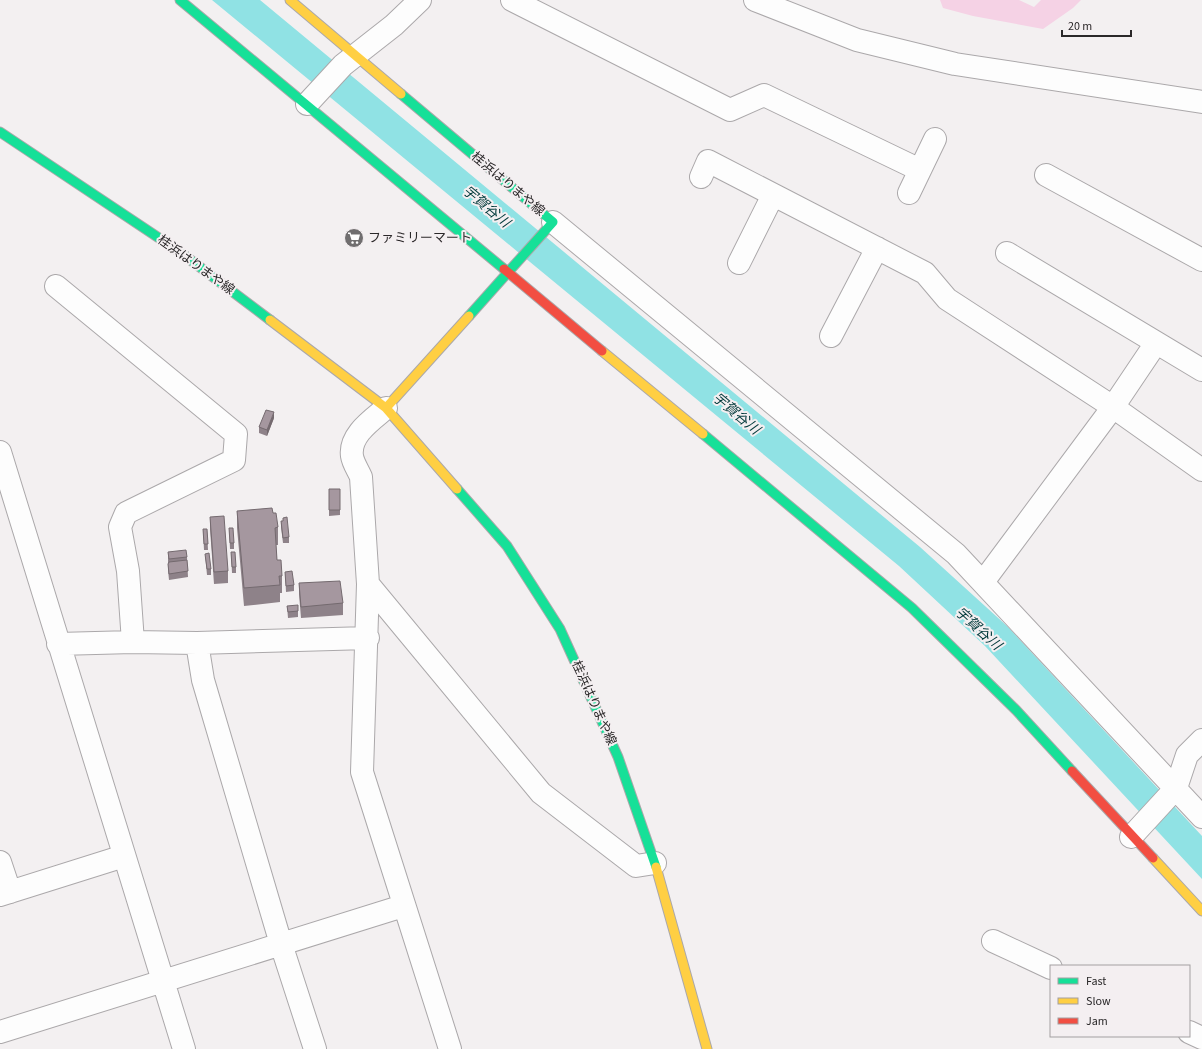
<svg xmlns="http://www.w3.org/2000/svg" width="1202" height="1049" viewBox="0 0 1202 1049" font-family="'Source Sans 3','Noto Sans JP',sans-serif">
<rect width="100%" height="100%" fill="#f3f0f1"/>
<!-- green -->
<path fill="#f5d2e5" d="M940,0H1019L1034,7L1041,0H1081L1073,8L1043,29L973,16L943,8Z"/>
<!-- water -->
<path fill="#90e2e4" d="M212,0H260L920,547L1007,626L1202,836V879L985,646L899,566Z"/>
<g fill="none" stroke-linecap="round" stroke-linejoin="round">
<!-- street casing -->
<g stroke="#aba8aa" stroke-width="24">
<path id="street" d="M512,0L730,110L764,95L920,170
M755,0L857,40L955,64L1202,102
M307,104L343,65L394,25L420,0
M1046,175L1202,260
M701,177L708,161L925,273L947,299L1113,407L1202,470
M909,193L935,139
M553,222L956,554L1202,817
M1007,253L1202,370
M739,263L773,195
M56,286L236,434L234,460L126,513L120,527L128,571L133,642L197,643
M831,336L877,248
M386,408C372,420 349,435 352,456C353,463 358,470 361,477L368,584L362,772L450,1049
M0,452L184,1049
M983,582L1113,407L1156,343
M368,584L541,793L636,866L655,863
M58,644L133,642
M1131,837L1176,788L1187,755L1202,740
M0,862L10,892
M0,895L124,856
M993,941L1051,968
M0,1032L403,906
M1189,1032L1202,1038
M315,1049L281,944L203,680L197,643L368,638"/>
</g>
<!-- fast casing -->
<g stroke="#aba8aa" stroke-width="11">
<path id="fast" d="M180,0L504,269
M401,94L553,222L469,316
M0,132L180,252L270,320
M703,434L912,608L1016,710L1072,771
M457,489L507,546L560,629L618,757L656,867"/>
</g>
<!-- slow casing -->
<g stroke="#aba8aa" stroke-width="11">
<path id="slow" d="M290,0L401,94
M270,320L386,408L457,489
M602,351L703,434
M386,408L469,316
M1153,858L1202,911
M656,867L707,1049"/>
</g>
<!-- jam casing -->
<g stroke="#aba8aa" stroke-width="11">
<path id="jam" d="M504,269L602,351
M1072,771L1153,858"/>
</g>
<!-- street -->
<use href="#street" stroke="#fdfdfd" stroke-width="22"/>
<!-- fast -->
<use href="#fast" stroke="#16e098" stroke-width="9"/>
<!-- slow -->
<use href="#slow" stroke="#ffcf43" stroke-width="9"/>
<!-- jam -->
<use href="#jam" stroke="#f24e42" stroke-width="9"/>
</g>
<!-- wall -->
<path fill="#8e8289" d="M274,418L267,436L259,433V427Z
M329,489H340V515L329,516Z
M237,511L273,513L278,527V545H276L277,560L282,576V593H280V602L244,606L237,528Z
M210,517L228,571V583L214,584L210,529Z
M281,521L289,537V543H283L281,527Z
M229,528L234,543V549H230Z
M203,529H207L208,550H204Z
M168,552L187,557L188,577L169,580L168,570Z
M231,552L236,567V573H232Z
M205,554L211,569V575H207Z
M285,572L294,585V591L286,592Z
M299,583L343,603V615L301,618L299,594Z
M287,606L298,611V617L288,618Z"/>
<!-- shaded-wall -->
<path fill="#746a6f" d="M274,412V418L267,436V430Z"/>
<!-- building -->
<path fill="#a5979f" stroke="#746a6f" d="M266,410L274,412L267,430L259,427Z
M329,489H340V510H329Z
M272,508L273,513H276L278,527L275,528L277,560H281L282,576H279L280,585L244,588L237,511Z
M224,516L228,571L214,572L210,517Z
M287,517L289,537L283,538L281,521H283V518Z
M229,528H233L234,543H230Z
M203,529H207L208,544H204Z
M186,550L187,557L169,559L168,552Z
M231,552H235L236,567H232Z
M209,553L211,569H207L205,554Z
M187,560L188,571L169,574L168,564L169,562Z
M292,571L294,585L286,586L285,572Z
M340,581L343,603L301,607L299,583Z
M298,605V611L288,612L287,606Z"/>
<!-- icons -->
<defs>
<g id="supermarket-disc" transform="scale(1)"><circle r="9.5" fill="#706e6f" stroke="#f4eff1"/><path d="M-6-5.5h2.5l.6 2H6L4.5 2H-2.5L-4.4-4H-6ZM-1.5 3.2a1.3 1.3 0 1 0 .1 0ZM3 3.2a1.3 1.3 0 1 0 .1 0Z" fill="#fff"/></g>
</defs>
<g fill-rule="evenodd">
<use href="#supermarket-disc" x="354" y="238"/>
</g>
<g text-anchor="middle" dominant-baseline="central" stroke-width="4" stroke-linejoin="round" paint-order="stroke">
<!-- street labels -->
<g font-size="13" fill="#2a2829" stroke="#f4eff1">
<text transform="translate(508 184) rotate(40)">桂浜はりまや線</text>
<text transform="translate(196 265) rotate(36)">桂浜はりまや線</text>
<text transform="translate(594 703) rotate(66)">桂浜はりまや線</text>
</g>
<!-- poi labels -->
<g font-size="13" fill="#2a2829" stroke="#f4eff1" text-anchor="start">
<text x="368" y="238">ファミリーマート</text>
</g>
<!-- water labels -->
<g font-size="14" font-style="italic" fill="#00393a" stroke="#f4eff1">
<text transform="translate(486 207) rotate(40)">宇賀谷川</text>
<text transform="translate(736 414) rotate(40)">宇賀谷川</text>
<text transform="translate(978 629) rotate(42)">宇賀谷川</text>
</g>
</g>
<!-- legend -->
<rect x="1050" y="965" width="140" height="72" fill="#f4eff1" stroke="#a39fa1"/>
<rect x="1058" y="978" width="20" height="6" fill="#16e098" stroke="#a39fa1"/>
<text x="1086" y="985" font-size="12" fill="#2a2829">Fast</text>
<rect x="1058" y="998" width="20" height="6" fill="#ffcf43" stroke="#a39fa1"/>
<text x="1086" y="1005" font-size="12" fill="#2a2829">Slow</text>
<rect x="1058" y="1018" width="20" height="6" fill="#f24e42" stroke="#a39fa1"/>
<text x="1086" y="1025" font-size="12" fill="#2a2829">Jam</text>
<!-- scale -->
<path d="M1062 30v6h69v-6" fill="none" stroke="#2a2829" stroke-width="2"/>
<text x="1068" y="30" font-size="12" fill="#2a2829" stroke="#f4eff1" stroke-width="3" paint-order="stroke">20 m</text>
</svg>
